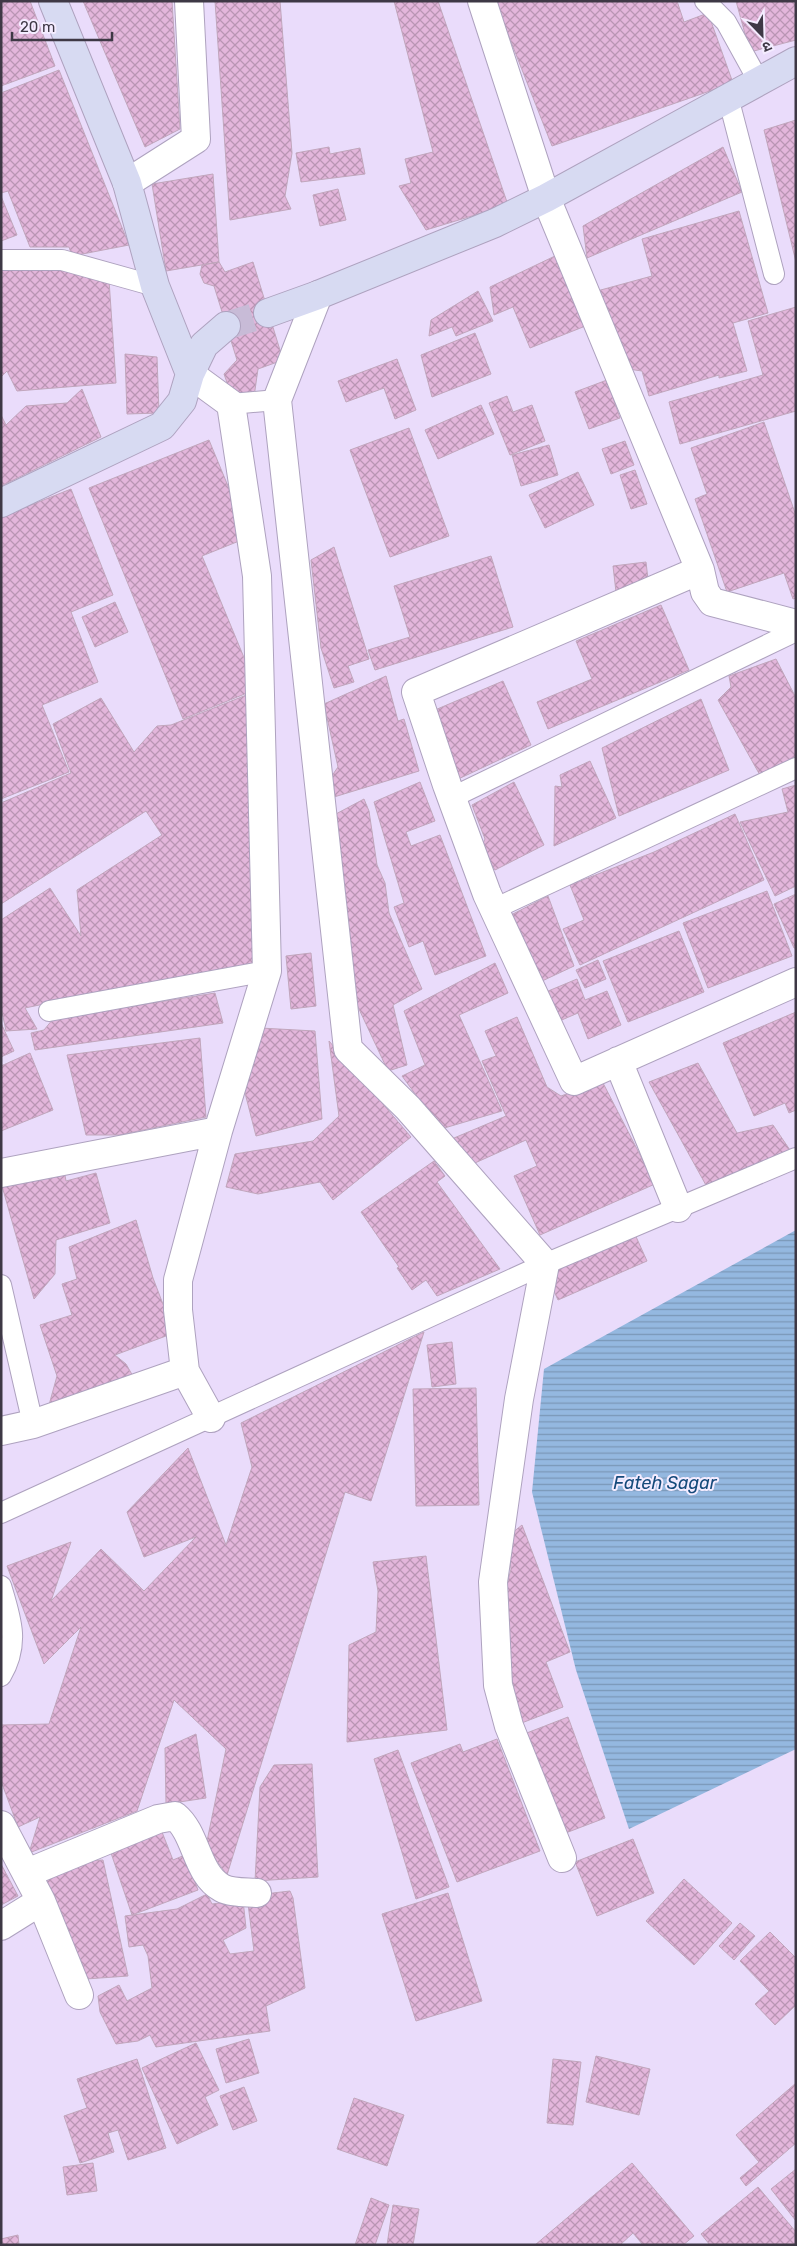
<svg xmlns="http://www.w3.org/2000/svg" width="797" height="2246" viewBox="0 0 797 2246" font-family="Rubik,'Noto Sans Devanagari',sans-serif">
<defs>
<pattern id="water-rules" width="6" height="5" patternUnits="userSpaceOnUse" patternTransform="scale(1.25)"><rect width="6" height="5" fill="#94b8e0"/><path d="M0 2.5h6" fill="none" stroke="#7a97b7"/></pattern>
<pattern id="building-cross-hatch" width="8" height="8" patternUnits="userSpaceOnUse" patternTransform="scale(1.25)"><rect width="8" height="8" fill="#e3b6db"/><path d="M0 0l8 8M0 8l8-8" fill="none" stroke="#b995b3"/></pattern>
</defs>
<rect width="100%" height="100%" fill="#eadcfb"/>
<!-- water -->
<path fill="url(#water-rules)" d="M796,1230V1749L629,1829L576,1670L532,1492L544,1369Z"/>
<!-- building -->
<path fill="url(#building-cross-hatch)" stroke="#c1a6bc" d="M1,1H30L55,66L1,86Z
M83,1H172L180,129L145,147Z
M215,1H280L292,153L285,196L291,209L230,220Z
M394,1H438L508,205L426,230L399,186L411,183L405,159L433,152Z
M495,1H677L684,22L708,13L733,83L552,146Z
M736,1H796V40L750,52Z
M59,70L129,245L72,256L69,247H30L8,191L1,193V93Z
M796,120V262L764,130Z
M329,147L330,154L360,148L365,174L301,182L296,153Z
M723,147L742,192L587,258L583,226Z
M213,174L219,262L166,271L152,184Z
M338,189L346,220L320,226L313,195Z
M1,196L17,235L1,241Z
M739,211L768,313L733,323L747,371L719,378V375L649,396L642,371L628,369L597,291L652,276L642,239Z
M555,256L588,325L530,348L513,307L494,315L490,287Z
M219,262L225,272L253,262L283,360L258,369L254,397L242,396L230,391L224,374L237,360L214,286L204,283L200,274L202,265Z
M1,268L61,270L109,280L116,383L17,391L7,371L1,377Z
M478,291L493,321L456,336L452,327L429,336L431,320Z
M796,307V411L680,444L669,402L763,375L748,321Z
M475,333L491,374L432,397L421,355Z
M125,354L157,357L159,413L127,414Z
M397,359L416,410L395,419L384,388L346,402L338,381Z
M607,380L620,418L589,429L575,392Z
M82,389L101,437L1,486V415L6,425L26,406L67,403Z
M507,396L513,412L532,405L545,441L510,455L489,403Z
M481,405L494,434L438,459L425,430Z
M764,422L796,516V598L793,599L784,573L727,592L695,499L707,494L691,448Z
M409,428L449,536L390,557L350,450Z
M209,440L249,537L202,556L257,689L183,719L89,488Z
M625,441L634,465L611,474L602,449Z
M549,445L558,475L521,486L512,455Z
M635,470L647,504L631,509L620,475Z
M578,472L594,505L545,528L529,495Z
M71,489L113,595L71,612L98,682L42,705L69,772L1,799V517Z
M334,547L369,659L348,666L354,682L334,688L321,648L311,560Z
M491,556L513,627L375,670L368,650L410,637L394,586Z
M646,562L649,588L616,592L613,566Z
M115,602L128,632L95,647L82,617Z
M661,605L689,670L548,729L537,702L592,679L576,641Z
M776,659L796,698V756L761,777L718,700L731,687L729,676Z
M386,676L398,721L404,719L419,771L334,797L331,777L338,767L324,704Z
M503,681L531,745L454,781L435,710Z
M249,694L258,968L115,989L25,1008L37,1029L6,1031L1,1007V920L50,888L81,936L77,890L162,835L146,811L1,904V803L71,773L53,724L101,698L134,752L157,726L171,725Z
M701,699L729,770L619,816L602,748Z
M590,761L616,818L554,846L555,786L562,787L560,775Z
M420,782L435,821L406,832L411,846L440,835L486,956L435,975L423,941L409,947L394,907L404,903L374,802Z
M514,782L544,845L495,870L481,848L485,839L472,805Z
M796,785V886L775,896L740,822L788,812L782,789Z
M364,799L369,811L377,865L385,883L389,913L422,989L393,1005L407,1065L388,1071L351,992L334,815Z
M735,814L764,880L580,965L563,929L584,920L570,885L654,852Z
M767,891L792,956L708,988L683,923Z
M796,894V948H794L774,904Z
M548,896L574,966L540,982L509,916Z
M679,931L704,992L628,1022L603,961Z
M311,953L316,1006L291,1009L286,956Z
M598,960L606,979L585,988L576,970Z
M495,963L508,993L459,1015L502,1111L441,1129L402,1076L425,1065L404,1011Z
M577,979L585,1000L607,991L621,1025L588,1039L578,1013L557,1022L541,994Z
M215,993L223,1023L35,1050L31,1033L44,1030L53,1019Z
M796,1012V1110L789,1113L785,1103L754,1116L723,1043Z
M517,1017L547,1087L561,1096L602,1081L655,1184L540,1235L514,1176L537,1166L526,1140L466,1167L454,1138L506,1116L482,1061L496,1056L485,1031Z
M1,1023L14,1051L1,1057Z
M260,1028L315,1031L322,1119L256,1136L244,1089Z
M200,1038L206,1117L119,1135H86L67,1055Z
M329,1041L411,1137L333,1200L320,1182L258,1194L226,1187L235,1154L313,1141L339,1116Z
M30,1053L53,1110L1,1131V1066Z
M698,1063L737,1133L773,1125L792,1153L707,1187L649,1082Z
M434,1161L445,1176L437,1182L500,1269L437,1296L426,1280L412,1290L397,1268L399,1267L361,1212Z
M64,1170L66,1181L96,1173L110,1223L56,1240L55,1274L34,1299L2,1186Z
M136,1220L153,1278L174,1333L115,1355L126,1364L134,1378L49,1405L57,1376L40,1325L72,1315L62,1284L77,1279L69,1247Z
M633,1230L647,1261L558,1300L544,1269Z
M424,1332L371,1501L345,1492L227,1875L206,1846L226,1749L174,1700L137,1811L29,1853L40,1817L18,1827L1,1781V1725L49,1724L81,1627L44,1664L7,1566L71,1542L51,1601L101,1549L144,1591L196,1537L144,1557L127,1512L188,1448L226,1545L252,1467L241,1423Z
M452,1342L456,1384L432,1387L427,1345Z
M476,1388L479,1505L416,1506L413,1389Z
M522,1525L570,1652L546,1662L563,1707L519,1724L501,1607L511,1569L507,1537Z
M426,1556L447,1730L347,1742L349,1645L376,1632L378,1591L373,1562Z
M568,1717L605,1818L563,1834L519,1736Z
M196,1734L206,1798L166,1804L165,1748Z
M497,1739L540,1851L457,1882L411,1763L460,1744L463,1752Z
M398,1750L449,1887L416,1899L374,1759Z
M312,1764L318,1877L255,1881L260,1787L274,1765Z
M160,1827L173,1860L185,1855L198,1890L132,1915L109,1847Z
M633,1839L654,1893L597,1916L575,1862Z
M103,1860L128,1976L86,1979L41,1874L80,1861Z
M1,1864L18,1896L1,1905Z
M684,1879L732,1923L694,1965L646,1921Z
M290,1891L293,1898L305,1988L266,2006L270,2031L156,2047L150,2035L138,2041L116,2044L100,2012L98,1996L119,1985L127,2001L152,1988L148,1956L143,1945L129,1947L125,1916L177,1909L207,1894L212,1904L243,1900L246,1928L223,1940L230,1954L254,1951L247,1896Z
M448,1893L482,2001L416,2021L382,1914Z
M740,1923L755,1936L734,1960L719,1946Z
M770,1932L796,1958V2005L775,2025L755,2004L769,1991L740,1961Z
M249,2039L259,2073L226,2083L216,2049Z
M196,2043L219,2090L205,2097L218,2125L177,2144L142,2068Z
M596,2056L650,2069L639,2115L586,2102Z
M137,2059L166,2148L128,2160L118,2130L108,2133L114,2152L80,2163L64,2116L87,2108L77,2079Z
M553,2059L581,2062L573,2125L547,2123Z
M796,2083V2143L746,2186L740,2178L759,2162L736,2135Z
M244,2087L257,2121L233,2130L220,2096Z
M354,2098L404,2115L387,2166L337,2149Z
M93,2163L97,2191L67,2195L63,2167Z
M632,2163L694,2236L683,2245H643L633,2233L620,2245H535Z
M796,2169V2221L771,2189Z
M758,2187L796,2232V2245H710L701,2234Z
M371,2198L389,2205L375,2245H355Z
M393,2205L419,2209L413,2245H387Z
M18,2235L19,2245H1V2239Z"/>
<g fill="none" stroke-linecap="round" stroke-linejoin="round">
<!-- secondary-tunnel -->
<path stroke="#c8bbd7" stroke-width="28" stroke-dasharray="28 14" stroke-linecap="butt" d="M226,326L268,313"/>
<!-- lane casing -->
<g stroke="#aea2bf" stroke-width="22">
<path id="lane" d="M705,1L726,22L758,80
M728,97L774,274
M1,260H62L155,286
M231,404L277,400
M451,798L796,631
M494,909L796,768
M49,1011L267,971
M1,1285L33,1424
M1,1513L545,1264L796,1158
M1,1586C11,1619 20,1644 1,1676"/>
</g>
<!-- street casing -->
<g stroke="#aea2bf" stroke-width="30">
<path id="street" d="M482,1L546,198L700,570L705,592L712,602L796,624
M127,183L196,139L189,1
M318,295L277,400L348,1049L408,1108L545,1264L519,1399L493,1582L498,1685L509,1726L562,1858
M700,570L416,692L447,785L487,894L574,1081L796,982
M618,1061L678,1208
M1,1173L218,1131L267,971L257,576L231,404L190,374
M211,1418L185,1371L178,1310V1280L218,1131
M1,1431L33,1424L185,1371
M1,1825L41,1901L79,1995
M27,1873L158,1819L175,1816C197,1834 196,1874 222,1888C231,1893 247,1892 257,1893
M1,1926L41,1901"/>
</g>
<!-- secondary casing -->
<g stroke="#aea2bf" stroke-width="30">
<path id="secondary" d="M53,1L127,183L155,286L190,374
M268,313L318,295L495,223L546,198L796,61
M1,503L162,426L182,401L190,374L204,345L226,326"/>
</g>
<!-- lane -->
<use href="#lane" stroke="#fff" stroke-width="20"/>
<!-- street -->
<use href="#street" stroke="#fff" stroke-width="28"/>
<!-- secondary -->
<use href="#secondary" stroke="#d7daf2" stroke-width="28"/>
</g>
<g text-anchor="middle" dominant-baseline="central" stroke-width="4" stroke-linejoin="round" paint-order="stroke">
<!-- water labels -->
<g font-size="18" font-style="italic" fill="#154a7b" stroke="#f4ecff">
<text x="665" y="1483">Fateh Sagar</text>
</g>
</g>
<!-- border -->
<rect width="797" height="2246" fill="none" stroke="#3e3845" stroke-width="5"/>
<!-- north arrow -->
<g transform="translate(762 35) rotate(157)" stroke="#f4ecff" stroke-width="4" paint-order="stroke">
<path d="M0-4L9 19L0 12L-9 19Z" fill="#3e3845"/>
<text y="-8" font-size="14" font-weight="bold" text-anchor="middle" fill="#3e3845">उ</text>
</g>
<!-- scale -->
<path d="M12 32v8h100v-8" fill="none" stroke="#3e3845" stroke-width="2.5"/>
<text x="20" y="32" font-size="15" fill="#3e3845" stroke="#f4ecff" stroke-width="4" paint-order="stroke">20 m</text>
</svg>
